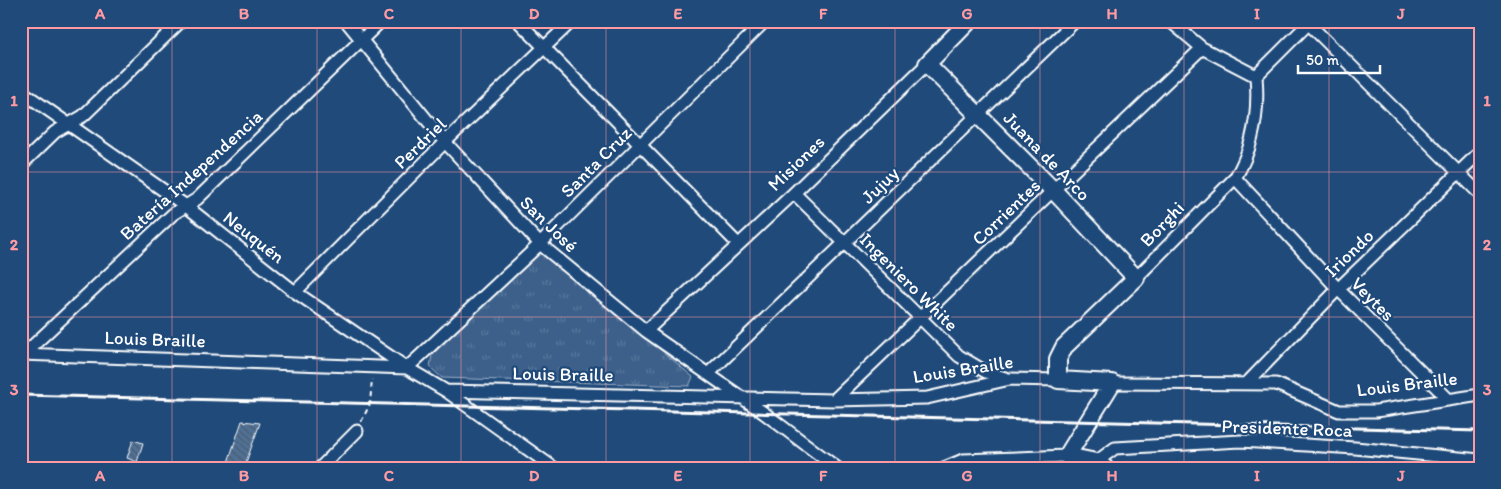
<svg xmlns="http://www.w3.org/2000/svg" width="1501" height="489" viewBox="0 0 1501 489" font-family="Itim,sans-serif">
<defs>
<pattern id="grass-tufts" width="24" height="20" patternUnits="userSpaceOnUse" patternTransform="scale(1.25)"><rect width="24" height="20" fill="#3c618b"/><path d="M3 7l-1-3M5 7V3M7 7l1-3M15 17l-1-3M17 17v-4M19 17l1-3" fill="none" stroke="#59799c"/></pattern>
<pattern id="building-back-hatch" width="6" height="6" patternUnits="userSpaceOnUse" patternTransform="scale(1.25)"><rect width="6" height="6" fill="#507197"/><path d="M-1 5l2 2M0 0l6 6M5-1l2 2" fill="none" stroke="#4e5b6a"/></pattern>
</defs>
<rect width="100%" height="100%" fill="#1f4a7a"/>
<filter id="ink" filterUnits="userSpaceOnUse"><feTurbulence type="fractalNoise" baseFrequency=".02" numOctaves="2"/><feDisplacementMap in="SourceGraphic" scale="10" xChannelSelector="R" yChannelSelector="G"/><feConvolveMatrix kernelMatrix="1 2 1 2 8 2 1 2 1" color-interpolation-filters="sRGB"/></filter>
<g filter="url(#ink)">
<!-- grass -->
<path fill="url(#grass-tufts)" stroke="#9eb0c5" d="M539,248L693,377L689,386L442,378L430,367L432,355Z"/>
<!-- building -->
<path fill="url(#building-back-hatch)" stroke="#fff" d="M242,421L260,423L244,468H226Z
M133,440L143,443L137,462L127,458Z"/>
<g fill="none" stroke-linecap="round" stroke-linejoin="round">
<!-- street casing -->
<g stroke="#fff" stroke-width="15">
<path id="street" d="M346,21L445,142L540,244L646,331L764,413L837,468
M518,21L738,244
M1170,21L1202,48L1256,76
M1309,24L1480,194
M1256,76L1311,21
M21,91L186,206L295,292L407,368L446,391L554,468
M21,165L55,132L83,116L181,21
M1235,178L1338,289L1448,399
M794,193L959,356L986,372L1008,379
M1136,278L1235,178C1254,147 1259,112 1256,76
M295,292L445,142L572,21
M646,331L794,193L927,64
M21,354L407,368
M24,354L173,214L197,199L381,21
M407,368L540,244L765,21
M708,374L1075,21
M1112,383L1276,384L1339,411H1376L1480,395
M1247,383L1338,289L1480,152
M446,391L834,400L927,398L1010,379L1058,380
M834,400L1202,48
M1096,462L1115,448L1240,441L1355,448L1480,460
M320,468L357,431
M944,468L963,460L1067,456"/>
</g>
<!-- secondary casing -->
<g stroke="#fff" stroke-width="20">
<path id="secondary" d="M969,21L927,64L1053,190L1136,278L1064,347L1058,359V380L1112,383L1067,456L1096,462L1105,468"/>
</g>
<!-- path -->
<path stroke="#fff" stroke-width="2" stroke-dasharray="5 4" stroke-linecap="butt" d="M361,422L370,404L372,379"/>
<!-- street -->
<use href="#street" stroke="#1f4a7a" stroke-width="11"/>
<!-- secondary -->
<use href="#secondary" stroke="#1f4a7a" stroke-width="16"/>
<!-- rail -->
<path stroke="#fff" stroke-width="3" d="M21,395L1480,431"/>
</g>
</g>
<!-- grid -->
<path fill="none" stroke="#ff9aa2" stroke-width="1" stroke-opacity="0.55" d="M172,21V468M317,21V468M461,21V468M606,21V468M750,21V468M895,21V468M1040,21V468M1184,21V468M1329,21V468M21,172H1480M21,317H1480"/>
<g text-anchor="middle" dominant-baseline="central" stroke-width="4.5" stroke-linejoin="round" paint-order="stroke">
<!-- street labels -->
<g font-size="19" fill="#fff" stroke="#1f4a7a">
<text transform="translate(420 143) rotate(-44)">Perdriel</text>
<text transform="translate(1047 156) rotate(46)">Juana de Arco</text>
<text transform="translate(596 162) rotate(-45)">Santa Cruz</text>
<text transform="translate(796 163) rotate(-44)">Misiones</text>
<text transform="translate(191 175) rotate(-42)">Batería Independencia</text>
<text transform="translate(880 185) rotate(-44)">Jujuy</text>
<text transform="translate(1006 212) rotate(-44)">Corrientes</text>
<text transform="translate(549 224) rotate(44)">San José</text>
<text transform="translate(1162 224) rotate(-46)">Borghi</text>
<text transform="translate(254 237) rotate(38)">Neuquén</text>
<text transform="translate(1349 253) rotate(-44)">Iriondo</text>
<text transform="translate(909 282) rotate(45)">Ingeniero White</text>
<text transform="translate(1373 299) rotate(45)">Veytes</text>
<text transform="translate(155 339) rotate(2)">Louis Braille</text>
<text transform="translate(963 369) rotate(-9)">Louis Braille</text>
<text transform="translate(563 374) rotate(1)">Louis Braille</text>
<text transform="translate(1407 384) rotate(-7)">Louis Braille</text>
<text transform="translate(1287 428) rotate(2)">Presidente Roca</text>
</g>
</g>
<!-- margin -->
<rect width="1501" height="489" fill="none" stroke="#1f4a7a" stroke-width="55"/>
<!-- scale -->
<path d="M1298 65v8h82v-8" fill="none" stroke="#ffffff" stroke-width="2.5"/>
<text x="1306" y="65" font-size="15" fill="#ffffff" stroke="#1f4a7a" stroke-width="4" paint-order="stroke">50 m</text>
<rect x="28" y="28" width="1446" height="434" fill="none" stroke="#ff9aa2" stroke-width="2"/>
<g font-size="16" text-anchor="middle" font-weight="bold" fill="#ff9aa2">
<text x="100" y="19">A</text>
<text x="244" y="19">B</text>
<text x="389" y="19">C</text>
<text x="534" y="19">D</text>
<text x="678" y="19">E</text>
<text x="823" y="19">F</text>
<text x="967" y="19">G</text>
<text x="1112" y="19">H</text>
<text x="1257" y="19">I</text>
<text x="1401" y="19">J</text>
<text x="14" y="106">1</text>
<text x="1487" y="106">1</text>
<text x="14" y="250">2</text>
<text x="1487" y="250">2</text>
<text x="14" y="395">3</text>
<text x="1487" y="395">3</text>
<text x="100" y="481">A</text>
<text x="244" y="481">B</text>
<text x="389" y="481">C</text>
<text x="534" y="481">D</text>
<text x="678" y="481">E</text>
<text x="823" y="481">F</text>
<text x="967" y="481">G</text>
<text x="1112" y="481">H</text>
<text x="1257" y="481">I</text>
<text x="1401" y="481">J</text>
</g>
</svg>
